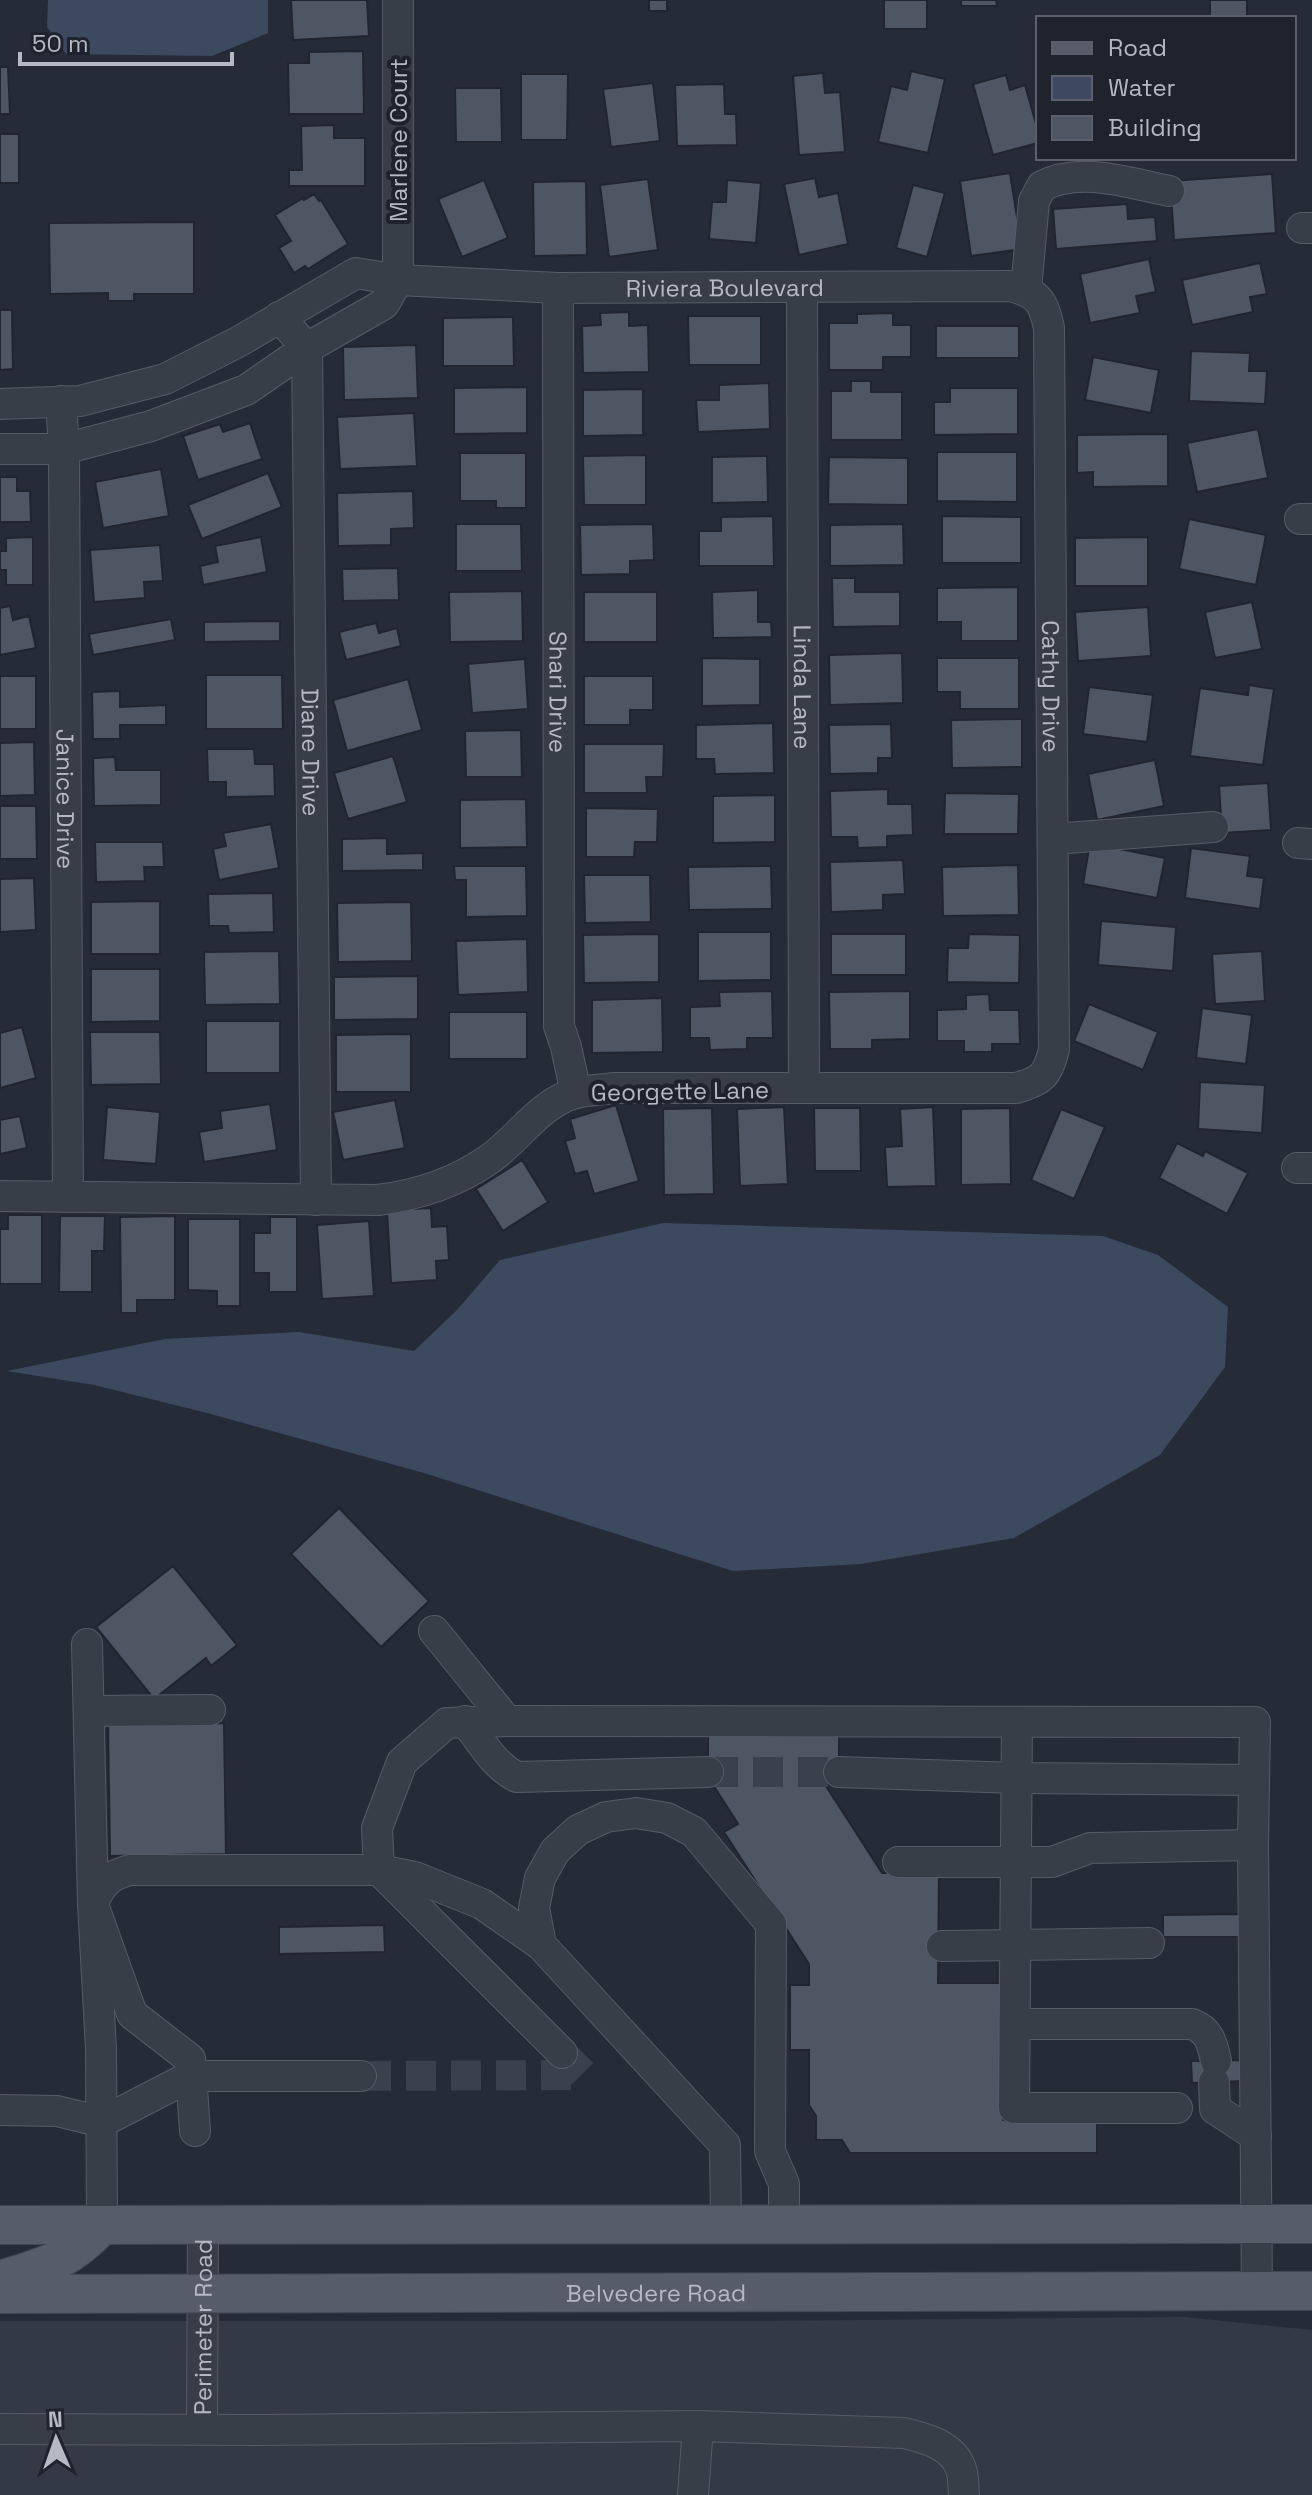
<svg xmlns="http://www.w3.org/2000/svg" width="1312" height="2495" viewBox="0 0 1312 2495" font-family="'Space Grotesk',sans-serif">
<rect width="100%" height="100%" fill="#252c38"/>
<!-- airport -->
<path fill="#333945" d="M1185,2317L1312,2330V2495H0V2321H757Z"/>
<!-- water -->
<path fill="#3d495f" d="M48,0H268V33L212,56L66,54L47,27Z
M663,1223L1103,1236L1158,1255L1228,1307L1225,1367L1160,1455L1014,1538L861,1564L733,1571L424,1473L207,1413L94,1385L7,1371L165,1339L299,1332L414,1351L457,1310L500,1260Z"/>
<!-- building -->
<path fill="#4e5663" stroke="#20252f" stroke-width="2" d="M291,0H367L369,36L293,40Z
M649,0H667V11H649Z
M884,0H927V29H884Z
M961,0H996L997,6H961Z
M1210,0H1247V18H1210Z
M363,51L364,114H289L288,63H309V52Z
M0,67H8L10,114H0Z
M911,71L945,79L928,153L878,142L891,86L907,90Z
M823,73L825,93L840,92L845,152L799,155L793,76Z
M521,74H568L567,140H521Z
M1006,75L1010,90L1025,85L1038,131V143L993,155L973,84Z
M653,83L660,141L611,147L603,89Z
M724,84L725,114H736L737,145L677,146L675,85Z
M455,88H501L502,142H456Z
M334,125V138H365V186H289V170H302L301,126Z
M0,134H19V183H0Z
M1010,173L1022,249L971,256L960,181Z
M1272,174L1276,233L1174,240L1170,181Z
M815,178L819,197L838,193L848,244L799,255L784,184Z
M648,179L658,250L609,257L600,185Z
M484,180L508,238L462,257L438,199Z
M727,180L761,183L756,243L709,239L712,202H726Z
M586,181L587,255L534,256L533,182Z
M913,185L945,193L927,257L896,248Z
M314,194L319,201L321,200L348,244L308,269L305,266L294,273L279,248L291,241L275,215L303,198L304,200Z
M1127,204L1128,219L1155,217L1157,241L1056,249L1053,209Z
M194,222V294H134V301H108V293L50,294L49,223Z
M1149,259L1156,292L1136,296L1140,313L1090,323L1080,274Z
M1260,263L1267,294L1250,297L1253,312L1192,325L1182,280Z
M0,310H12L13,369L0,370Z
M629,312V326L648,325L649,372L583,373L582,326L601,325L600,313Z
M893,313V325H911V357H883V370H829V323H857V314Z
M688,316H761V365H689Z
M513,317L514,366H443V318Z
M936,326H1019V358H936Z
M416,345L418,398L344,400L343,347Z
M1191,351L1250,353L1249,371H1267L1265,404L1189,401Z
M1093,357L1159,370L1151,413L1085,400Z
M851,381H871V392H902V440H831V391H851Z
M769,383L770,429L698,432L696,400H719V385Z
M527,387V433L454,434V388Z
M950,388H1018V434L934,435V402H950Z
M643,389V435L583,436V390Z
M414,413L417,466L340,469L337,417Z
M250,423L262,459L198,480L183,436L220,424L223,432Z
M1258,429L1268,478L1197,492L1187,443Z
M1168,434V486L1093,487V472L1077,473V435Z
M937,452H1017V502L937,501Z
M460,453H526V508H496V501H460Z
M646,455V505H584L583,456Z
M767,456L768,502L712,503V457Z
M829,457L908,458V505L828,504Z
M161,469L169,516L103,528L95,482Z
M268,473L282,507L202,539L188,505Z
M0,477H17V491H30L31,522H0Z
M413,491L414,528L391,529V545L338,546L337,493Z
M773,516L774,566H699V531H721V517Z
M942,516L1021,517V563H942Z
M1189,519L1266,535L1256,585L1179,569Z
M456,524H521L522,571H456Z
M653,524L654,560L630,561V574L581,575L580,525Z
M903,524L904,565L830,566V525Z
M33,537V585H6V570H0V551H6V538Z
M261,537L267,572L203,585L200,566L218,562L215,546Z
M1148,537V586H1075V538Z
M160,545L163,581L144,582L145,598L94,602L90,550Z
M398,568L399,600L343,601L342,569Z
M832,578H855V592H900V626L833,627Z
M1018,587V641H961V622H937V588Z
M758,590V622H771L772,637L713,638L712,592Z
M522,591L523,641L450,642L449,592Z
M584,592H657V642H584Z
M1252,602L1262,649L1215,658L1205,612Z
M10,606L13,620L29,616L36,648L0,655V608Z
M1148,607L1151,656L1078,661L1075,612Z
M171,619L175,640L93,655L89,634Z
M280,621V641L204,642V622Z
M376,623L379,633L397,628L401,646L346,660L339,632Z
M902,653L903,703L830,705L829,655Z
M702,658L760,659V705L702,706Z
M937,658H1019V709H960V692H937Z
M525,659L528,709L472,713L468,664Z
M206,675H282L283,729H206Z
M0,676H36V729H0Z
M584,676H653V710H630V725H584Z
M408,679L422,730L347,751L333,700Z
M1249,685L1274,689L1263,765L1190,756L1200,688L1248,695Z
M1089,687L1153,695L1147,742L1083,734Z
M120,691V707L166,705V725H120V739H93L92,692Z
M1022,719V767L952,768L951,720Z
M773,723L774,773L715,774L714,759H696V725Z
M891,724L892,758H878V773L830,774L829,725Z
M521,730L522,777H466L465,731Z
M34,742L35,795L0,796V743Z
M584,744H664L663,777H646L647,793H584Z
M207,749H254L255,764H274L275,796L226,797V782H208Z
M393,756L407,802L348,819L334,773Z
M115,757L116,770H161V805L94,806L93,758Z
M1155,760L1164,806L1097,820L1088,774Z
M1268,783L1271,830L1222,833L1219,786Z
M888,789V804H912L913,835L887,836V847L858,848L857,837H831L830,791Z
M945,793L1019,794L1018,834H944Z
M775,795V842L713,843V796Z
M526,799L527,847L460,848V800Z
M0,806H36L37,859H0Z
M586,808L658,809L657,842H635L634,857H586Z
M271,824L279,868L219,880L213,849L226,846L223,833Z
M387,838V854L423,853V870L342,871V839Z
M95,842H163L164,867H144L145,881L96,882Z
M1090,843L1165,858L1157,898L1083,884Z
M1191,848L1250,856L1247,876L1264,878L1260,909L1185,898Z
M903,860L905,894L883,895V910L831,912L830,862Z
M1018,865L1019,915L943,916L942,867Z
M454,866H526L527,916L466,917V880H455Z
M771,866L772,909L689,910L688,867Z
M584,875H650L651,922L585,923Z
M34,878L36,930L0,932V879Z
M273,893L274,932L229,933L228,926H209L208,894Z
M160,901V954H91V902Z
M411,902L412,961L338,962L337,903Z
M1101,921L1176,927L1173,971L1098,965Z
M698,932H771V980L698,981Z
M659,934V982L584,983L583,935Z
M831,934H906V975H831Z
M969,934L1020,935L1019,983L947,982L948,948H968Z
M527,939L528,992L458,995L456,941Z
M279,951L280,1004L205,1005L204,952Z
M1262,951L1265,1001L1215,1004L1212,954Z
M91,969H160V1021L91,1022Z
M418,976V1019L334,1020V977Z
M772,991L773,1038H747V1049L710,1050L709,1038H690V1007L720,1006L719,992Z
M910,991V1039L872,1040V1049H830L829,992Z
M989,994L990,1010H1019L1020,1044H992V1052H964V1041H937V1010L966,1009V995Z
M662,998L663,1052L592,1053V1000Z
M1089,1004L1158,1032L1143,1070L1074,1041Z
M1202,1008L1252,1015L1246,1064L1196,1058Z
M449,1012H527V1059H449Z
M206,1021H280V1073H206Z
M22,1027L36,1078L0,1088V1033Z
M90,1032H160L161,1084L91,1085Z
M411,1034V1092H336V1035Z
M1200,1082L1265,1085L1262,1133L1198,1129Z
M395,1100L405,1148L343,1160L333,1112Z
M270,1104L277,1150L204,1162L199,1132L222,1128L220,1111Z
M616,1105L639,1181L594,1194L587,1171L575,1174L565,1141L575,1138L570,1119Z
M107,1107L160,1112L156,1164L103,1160Z
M784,1107L788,1184L740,1186L737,1109Z
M933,1107L936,1186L887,1187L885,1147L902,1146L900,1109Z
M712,1108L714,1194L664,1195L663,1109Z
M814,1108H860L861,1171H815Z
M1010,1108L1011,1184L961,1185V1109Z
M1061,1109L1105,1127L1074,1199L1031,1180Z
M20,1116L27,1148L0,1154V1120Z
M1177,1143L1203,1156L1205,1151L1248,1173L1227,1214L1159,1178Z
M522,1160L548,1202L503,1231L476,1189Z
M431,1208L432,1227L447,1226L449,1260L436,1261L437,1280L391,1283L387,1210Z
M8,1215H42V1284H0V1229H8Z
M60,1216H105L104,1251H92V1292H59Z
M175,1216V1300H137V1313H121L120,1217Z
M270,1217H297V1292H269V1273H254V1233H270Z
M188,1219H240V1306H217V1291L188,1290Z
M369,1221L374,1296L322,1299L317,1225Z
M339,1508L429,1601L381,1647L291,1554Z
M173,1566L237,1645L211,1666L206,1658L154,1699L96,1627Z
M224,1723L226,1854L110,1856L108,1725Z
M708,1736H839V1778L826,1786L882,1873H939L938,1983H1003V2120L1097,2121V2153H850L842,2140H816V2116L809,2105V2050H790V1985H809V1964L724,1832L738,1824L708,1777Z
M1243,1914V1937H1163V1915Z
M384,1925L385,1952L279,1954V1927Z
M1244,2060L1245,2081L1192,2083L1191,2061Z"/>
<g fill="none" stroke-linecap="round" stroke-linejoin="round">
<!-- minor-tunnel -->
<path stroke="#3a414d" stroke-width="30" stroke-dasharray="30 15" stroke-linecap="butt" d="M708,1772H839
M361,2076L584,2075L562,2053"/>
<!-- minor casing -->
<g stroke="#565c66" stroke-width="32">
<g id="minor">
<path d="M398,0V280"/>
<path d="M1302,228H1312"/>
<path id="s1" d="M802,287L804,1088"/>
<path id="s2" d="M558,288L559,1026L566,1047L576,1093"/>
<path d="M1026,290L1034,201L1042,186C1080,166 1129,183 1169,191"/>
<path id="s3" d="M279,317L307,348L316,1200"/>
<path id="s4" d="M61,401L64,449L68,1197"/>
<path id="s5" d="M0,404L80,401L165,379L238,342L356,273L398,280L558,288L1011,286C1038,294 1043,300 1049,328L1054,1049C1048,1075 1042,1081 1016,1088H613C601,1090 588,1090 576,1093C539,1103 518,1140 488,1160C455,1183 418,1195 378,1200L0,1196"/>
<path d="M0,449H64L151,426L246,390L307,348L384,304L398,280"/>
<path d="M1300,519H1312"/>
<path d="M1053,839L1213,827"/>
<path d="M1298,843L1312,844"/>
<path d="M1297,1168H1312"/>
<path d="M434,1631L507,1721"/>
<path d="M87,1644L93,1904L132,2014L190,2059L195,2131"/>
<path d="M89,1711L210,1710"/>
<path d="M465,1721C481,1741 494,1766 517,1777L708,1772"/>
<path d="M1017,1723L1014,2108H1177"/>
<path d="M839,1772L1016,1778L1254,1780"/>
<path d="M898,1862H1052L1090,1848L1253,1845"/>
<path d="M942,1946L1149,1943"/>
<path d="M1015,2024H1192C1210,2031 1212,2043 1216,2061"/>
<path d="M562,2053L379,1870L377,1828L402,1762L447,1723L507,1721L1255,1722L1253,1845L1257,2291"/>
<path d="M1214,2082L1215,2109L1256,2136"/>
<path d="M0,2110L57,2111L102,2122L191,2076H361"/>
<path d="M726,2224L725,2145L541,1945L534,1908L540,1878L555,1851L578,1830L606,1817L636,1813L667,1818L694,1832L771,1924L770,2151L784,2184V2224"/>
<path d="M102,2225L101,2049L93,1904C100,1884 110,1875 130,1870H379L415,1877L482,1904L541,1945"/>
<path d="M698,2426L904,2433C925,2438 953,2445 961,2469C964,2477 963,2487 964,2495"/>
<path d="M0,2429L259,2430L698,2426L693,2495"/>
<path id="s6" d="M202,2429L203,2225"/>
</g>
</g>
<!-- major casing -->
<g stroke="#414751" stroke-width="40">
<g id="major">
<path d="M0,2225L1312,2224"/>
<path d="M0,2280C46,2266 69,2261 102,2225"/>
<path id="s7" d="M0,2294L1312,2291"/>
</g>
</g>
<!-- minor -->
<use href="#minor" stroke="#383e48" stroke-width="30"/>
<!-- major -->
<use href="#major" stroke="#565d68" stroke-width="38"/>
</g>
<g text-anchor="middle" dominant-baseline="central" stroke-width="8" stroke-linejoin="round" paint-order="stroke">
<!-- street labels -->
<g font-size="24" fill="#b4b9c4" stroke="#1e232d">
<text transform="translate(398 140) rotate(-90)">Marlene Court</text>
<text stroke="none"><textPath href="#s5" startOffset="756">Riviera Boulevard</textPath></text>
<text stroke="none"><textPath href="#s5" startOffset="1462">Cathy Drive</textPath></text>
<text stroke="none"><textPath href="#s1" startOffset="400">Linda Lane</textPath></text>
<text stroke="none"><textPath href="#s2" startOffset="404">Shari Drive</textPath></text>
<text stroke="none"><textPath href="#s3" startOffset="446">Diane Drive</textPath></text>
<text stroke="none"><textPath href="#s4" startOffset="398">Janice Drive</textPath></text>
<text transform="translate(680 1091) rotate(-1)">Georgette Lane</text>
<text stroke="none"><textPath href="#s7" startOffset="656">Belvedere Road</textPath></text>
<text stroke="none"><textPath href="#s6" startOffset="102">Perimeter Road</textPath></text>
</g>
</g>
<!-- legend -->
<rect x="1036" y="16" width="260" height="144" fill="#1e232d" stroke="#5a5f69" stroke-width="2"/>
<rect x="1052" y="42" width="40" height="12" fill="#565d68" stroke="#5a5f69" stroke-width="2"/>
<text x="1108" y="56" font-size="24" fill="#b4b9c4">Road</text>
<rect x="1052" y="76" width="40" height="24" fill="#3d495f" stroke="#5a5f69" stroke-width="2"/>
<text x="1108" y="96" font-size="24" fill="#b4b9c4">Water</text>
<rect x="1052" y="116" width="40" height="24" fill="#4e5663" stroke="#5a5f69" stroke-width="2"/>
<text x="1108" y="136" font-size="24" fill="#b4b9c4">Building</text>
<!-- north arrow -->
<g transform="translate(56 2439) rotate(358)" stroke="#1e232d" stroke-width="6" paint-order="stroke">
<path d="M0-6L14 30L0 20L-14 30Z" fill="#b4b9c4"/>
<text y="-12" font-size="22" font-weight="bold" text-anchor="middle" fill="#b4b9c4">N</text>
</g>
<!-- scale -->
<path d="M20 52v12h212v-12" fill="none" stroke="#b4b9c4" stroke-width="4"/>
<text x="32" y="52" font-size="24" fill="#b4b9c4" stroke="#1e232d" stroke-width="6" paint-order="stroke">50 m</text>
</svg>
